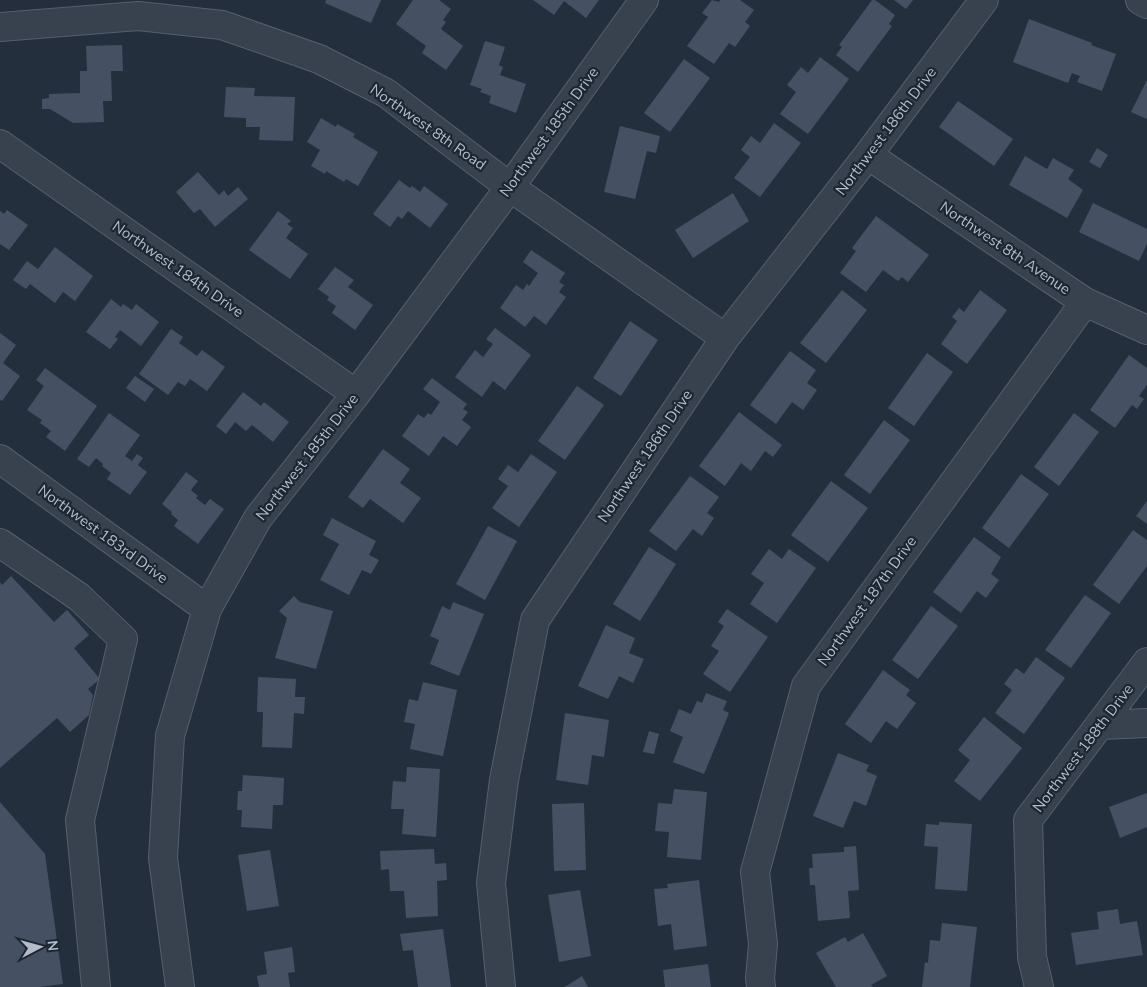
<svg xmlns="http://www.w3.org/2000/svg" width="1147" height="987" viewBox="0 0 1147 987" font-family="'Nunito Sans',sans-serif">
<rect width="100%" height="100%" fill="#242f3e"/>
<!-- building -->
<path fill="#455162" d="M326,0H381L371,23L325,3Z
M413,0H439L451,9L443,20L446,22L441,29L463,46L446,70L422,53L426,46L396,24Z
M533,0H599L586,18L564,1L554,15Z
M712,0L719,2L720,0H740L754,10L745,22L750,26L735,47L729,43L714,64L687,46L708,17L702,13Z
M872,0H875L895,15L889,24L892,26L858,72L836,55L842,47L839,45Z
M894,0H913L906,9Z
M1029,19L1092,43L1091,45L1116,54L1102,91L1077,82L1080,76L1072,73L1068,83L1013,62Z
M485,41L505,47L499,65L503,67L500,75L526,84L516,113L489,103L491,96L480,92L482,89L470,85Z
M122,45L123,71H111L112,101H103L104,122L73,123L50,109H42V99L49,98V94L80,93V71H87L86,46Z
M820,57L849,79L808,134L780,114L796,92L787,85L801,67L808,73Z
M684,59L710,78L670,132L644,113Z
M1147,80V119L1131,112Z
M226,87L255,88L254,96L295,97L293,141L259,140L260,127H246V118L224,117Z
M958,101L1013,139L994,166L939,127Z
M321,118L336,127L337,124L355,134L353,137L378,152L358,186L346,179L344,182L326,171L325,174L311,166L320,150L307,142Z
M774,123L801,143L760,197L734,178L750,157L741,150L751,136L760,143Z
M620,126L660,136L656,153L647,151L635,199L604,192Z
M1097,148L1108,155L1100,168L1089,162Z
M1025,156L1047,169L1053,158L1074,170L1068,179L1083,190L1067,218L1009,185Z
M198,172L219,195L224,190L228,196L238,187L248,199L215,227L200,209L194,213L176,192Z
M399,180L410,188L412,186L420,192L424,186L448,204L430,228L408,211L402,219L398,216L390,227L373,214Z
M733,193L749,221L693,258L675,230Z
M1093,203L1147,229V244L1139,261L1079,232Z
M7,210L28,225L9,250L0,244V211L4,214Z
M278,211L291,221L287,224L293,228L286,238L308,254L290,279L249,250Z
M876,216L929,255L908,282L902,277L898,281L883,270L866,292L840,273L856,251L852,248Z
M55,247L93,276L75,301L63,292L55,303L30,284L26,289L13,280L27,261L38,269Z
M531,250L565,273L559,282L564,285L559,292L566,297L546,325L534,316L525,327L500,308L516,285L523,290L527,284L529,286L538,273L523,262Z
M335,267L354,280L348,287L373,305L355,330L332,313L336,306L327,300L329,297L318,289Z
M842,290L867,310L826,363L800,343Z
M980,290L1007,310L967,364L941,344L957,321L952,317L959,308L964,312Z
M111,299L121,307L123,304L132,310L136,304L159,322L141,346L120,330L115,337L118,339L110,349L86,332Z
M630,321L658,340L621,396L593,378Z
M495,328L531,355L505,390L493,381L482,397L455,377L475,350L483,357L493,344L486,339Z
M171,329L183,337L179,343L197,356L202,350L225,367L207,391L190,379L185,386L178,382L168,395L139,374Z
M0,333L16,345L3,363L20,376L2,401L0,400Z
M790,351L816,370L807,383L817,390L803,410L792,402L776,424L750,405Z
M927,353L953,372L914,426L888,408Z
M1129,355L1147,368V385L1139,396L1144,399L1137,409L1132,405L1115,428L1090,410Z
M45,368L97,406L65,451L46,437L51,431L40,423L42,420L27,410L44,386L36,380Z
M135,376L154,389L145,402L126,388Z
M432,378L467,404L463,409L468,412L462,420L471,427L457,446L443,436L429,456L402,436L418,414L424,418L428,413L431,415L440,402L423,389Z
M577,386L604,405L565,460L538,441Z
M243,392L261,406L264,402L289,422L273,442L252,425L246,431L235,422L226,434L216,426Z
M739,412L782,445L773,457L765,451L751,471L741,463L725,486L699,466Z
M109,413L140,435L125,456L132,461L137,454L143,458L138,465L147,472L130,495L107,479L111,473L102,466L103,464L96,458L89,467L77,459Z
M1074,413L1099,432L1059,486L1034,467Z
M884,420L910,440L870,494L844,475Z
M383,449L410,469L400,483L421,498L403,523L370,499L363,508L348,497Z
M531,454L557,472L519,527L492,508L508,486L498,479L508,465L518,472Z
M186,472L198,481L191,490L198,496L196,498L205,505L210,499L224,509L198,544L174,526L178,520L171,514L172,512L162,504Z
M1021,474L1049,494L1009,548L982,528Z
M690,476L719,497L707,513L714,518L702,536L693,529L676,551L649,531Z
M831,481L868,508L828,562L791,535Z
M1147,501V524L1136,516Z
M332,518L376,541L369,555L379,560L371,574L362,570L349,595L320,580L339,544L323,535Z
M488,526L517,541L485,600L456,584Z
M1133,530L1147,540V566L1119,604L1093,585Z
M974,537L1001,557L991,574L999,580L986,598L977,591L961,613L933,592Z
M649,547L676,564L640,621L613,604Z
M769,549L782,559L789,549L816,568L777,623L750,604L764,583L751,574Z
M11,576L54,622L67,610L89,635L74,648L100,679L88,689L93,695L89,715L70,732L57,718L0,768V582L2,585Z
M1085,595L1111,613L1071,668L1045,650Z
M294,596L300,602L333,611L316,669L275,658L287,618L279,611Z
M453,602L484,614L459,676L430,664L439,640L430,636L442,606L450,610Z
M931,606L958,626L918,679L892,660Z
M727,609L768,637L730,692L703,674L719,651L711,646L724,626L718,622Z
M606,625L635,638L629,653L644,659L633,683L619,676L608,699L578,686Z
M1036,657L1065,678L1024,734L995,713L1012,690L1004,684L1016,668L1024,674Z
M883,670L910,690L906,695L916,703L897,729L886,721L871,743L845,724Z
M258,677L296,679L295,697H305L304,714L294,713L292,748L262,747L263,712H257Z
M423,682L457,690L443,756L410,749L415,724L404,722L409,699L418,701Z
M706,693L727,701L723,710L729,713L704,774L673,762L683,737L670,731L679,709L691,714L697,701L702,703Z
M565,713L609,720L604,757L592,755L588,785L556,780Z
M984,717L1022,748L980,801L954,781L970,760L958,750Z
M649,731L659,734L654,754L643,752Z
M838,753L869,765L866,771L877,776L866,806L854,801L843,828L813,816Z
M407,767L440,769L436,837L402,834L404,809H391L393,781L406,782Z
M243,775L284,778L283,805H273L272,829L241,827L242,810H237L238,791H242Z
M674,789L707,792L701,860L667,857L669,832L655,831L658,803L672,804Z
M1147,793V827L1120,838L1109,807Z
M0,802L45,854L63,984L40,987H0Z
M584,803L586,870L554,871L552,804Z
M939,822L972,824L967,891L935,889L938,847L924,846L926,824L939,825Z
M856,846L859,890L848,891L850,918L818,921L815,885H810L809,868H813L812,854L844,852V847Z
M434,849L435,864L446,863L447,880L437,881L438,916L406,918L404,891H390L389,869L381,870L380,851Z
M270,850L279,906L247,911L238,855Z
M699,880L707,946L674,950L671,924L658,926L654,889L668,888L667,884Z
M580,890L591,956L559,962L548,895Z
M1118,909L1120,924L1137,921L1143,955L1076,965L1071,933L1099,929L1097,912Z
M942,923L977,927L970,987H922L925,962L928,963L930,940L940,941Z
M443,929L451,987H418L413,950L403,951L400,934Z
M863,933L887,976L871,985L873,987H836L816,953L845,937L848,942Z
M292,947L295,972L288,973L290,987H259L257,976L267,974L264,952Z
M708,964L711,987H665L663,970Z
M582,976L588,987H564L568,985Z"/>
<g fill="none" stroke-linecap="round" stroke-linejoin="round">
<!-- minor casing -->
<g stroke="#565f6c" stroke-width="30">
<path id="minor" d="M1140,0L1147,4
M0,27L138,16L222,25L319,59L386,93L510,187L725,338
M0,144L356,394
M868,155L1085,302L1147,330
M0,459L207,609
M0,543L79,597L123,639L80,820L96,987
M1100,725L1147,723
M180,987L163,858L170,736L207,609L258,518L356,394L510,187L644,0
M501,987L491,883L504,780L535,620L725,338L868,155L984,0
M761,987L760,978L763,944L755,872L806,686L1085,302
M1039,987L1032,957L1028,820L1147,662"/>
</g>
<!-- minor -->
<use href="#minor" stroke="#38414e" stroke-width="28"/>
</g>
<g text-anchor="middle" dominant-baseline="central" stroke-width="4.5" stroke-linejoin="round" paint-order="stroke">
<!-- street labels -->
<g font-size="15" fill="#b4bcc9" stroke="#1d2633">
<text transform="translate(428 127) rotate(35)">Northwest 8th Road</text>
<text transform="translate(886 131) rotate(-53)">Northwest 186th Drive</text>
<text transform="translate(549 132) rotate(-54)">Northwest 185th Drive</text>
<text transform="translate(1005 248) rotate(34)">Northwest 8th Avenue</text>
<text transform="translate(178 269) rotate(35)">Northwest 184th Drive</text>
<text transform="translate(645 456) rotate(-56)">Northwest 186th Drive</text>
<text transform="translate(307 457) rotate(-52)">Northwest 185th Drive</text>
<text transform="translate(103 534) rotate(36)">Northwest 183rd Drive</text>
<text transform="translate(867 601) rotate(-54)">Northwest 187th Drive</text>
<text transform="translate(1083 748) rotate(-53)">Northwest 188th Drive</text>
</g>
</g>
<!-- north arrow -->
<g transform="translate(40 947) rotate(84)" stroke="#1d2633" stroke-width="4" paint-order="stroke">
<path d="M0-4L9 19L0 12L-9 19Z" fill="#b4bcc9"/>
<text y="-8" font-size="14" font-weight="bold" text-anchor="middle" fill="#b4bcc9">N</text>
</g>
</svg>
